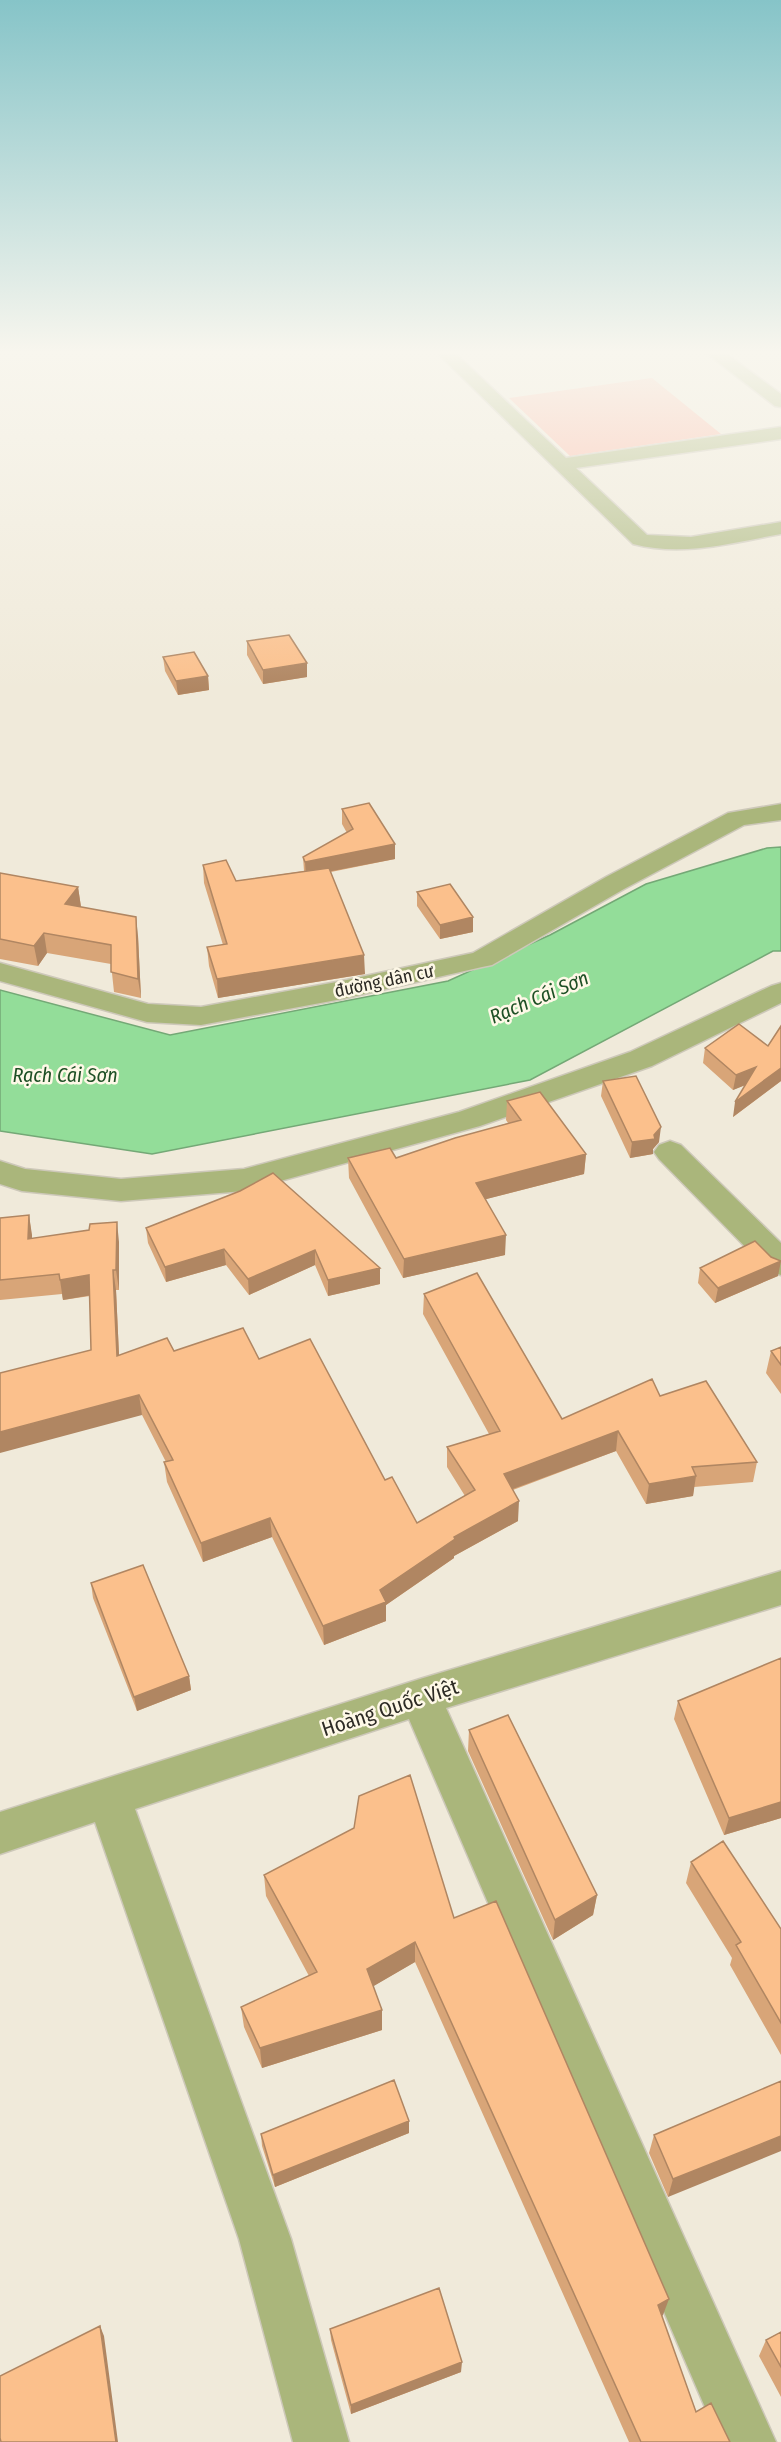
<svg xmlns="http://www.w3.org/2000/svg" width="781" height="2442" viewBox="0 0 781 2442" font-family="'Fira Sans Condensed',sans-serif">
<rect width="100%" height="100%" fill="#f0eada"/>
<!-- green -->
<path fill="#ffb3a1" d="M652,378L721,434L570,456L509,398Z"/>
<!-- water -->
<path fill="#93dd99" stroke="#74a876" stroke-width="1.5" d="M781,847V951H773L530,1080L152,1154L0,1131V990L170,1035L448,981L550,935L646,884L767,848Z"/>
<g fill="none" stroke-linecap="round" stroke-linejoin="round">
<!-- minor casing -->
<g stroke="#cdc8b9" stroke-width="3">
<path id="minor" d="M433,349H451L566,458L781,427V439L576,468L647,535L691,537L781,522V534C731,543 683,557 633,544Z
M701,349H720L781,394V407L775,406Z
M781,804V820L744,825L624,889L492,965L482,967L342,999L201,1025L147,1022L0,981V963L148,1004L201,1007L342,981L473,953L606,877L728,813Z
M781,983V1003L652,1066L480,1126L244,1191L121,1201L22,1191L0,1184V1161L25,1169L121,1179L244,1169L459,1112L630,1052L771,986Z
M670,1141L681,1145L781,1243V1275L769,1271L659,1159L654,1152L659,1145Z
M781,1571V1605L446,1708L776,2442H720L409,1719L135,1809L291,2239L349,2442H293L239,2239L95,1822L0,1854V1812L420,1679Z"/>
</g>
<!-- minor -->
<use href="#minor" fill="#aab67b" fill-rule="evenodd"/>
</g>
<!-- wall -->
<path fill="#d8a578" d="M247,641L307,663V677L263,684L247,655Z
M163,657L208,676L209,690L178,695L165,671Z
M342,809L395,844V859L331,872L365,974L218,998L209,966L207,947L223,945L204,883L203,865L236,881L304,871L303,857L347,833L342,824Z
M0,873L78,887L81,907L138,936L141,998L114,992L111,964L47,953L38,966L0,959Z
M417,892L473,917V932L440,939L417,906Z
M781,1026V1081L733,1117L745,1085L733,1090L703,1063L705,1048L768,1046Z
M603,1081L659,1142L653,1149V1154L630,1158L601,1096Z
M507,1101L586,1154L584,1174L486,1199L505,1255L403,1278L349,1178L348,1158H396L508,1123L506,1120Z
M240,1191L380,1268V1284L328,1296L315,1265L249,1295L226,1265L166,1282L148,1243L146,1228Z
M29,1215L32,1239L119,1242V1290H116L119,1355L174,1351L259,1359L385,1480L417,1523L465,1496L447,1467V1447L489,1434L423,1314L424,1294L562,1419L660,1396L757,1462L753,1482L694,1487L693,1496L646,1504L616,1451L513,1490L518,1521L454,1556V1558L386,1605V1621L324,1645L272,1537L203,1562L167,1482L164,1462H166L142,1415L91,1350L90,1296L63,1300L62,1294L0,1300V1218Z
M700,1268L778,1276L715,1303L698,1283Z
M781,1347V1394L766,1373L771,1351Z
M91,1583L189,1676L191,1690L137,1711L93,1598Z
M781,1658V1818L724,1835L674,1719L678,1701Z
M469,1730L597,1895L593,1915L553,1940L468,1751Z
M691,1862L781,1929V2055L730,1965L732,1958L686,1883Z
M264,1875L454,1918L663,2315L662,2316L696,2412L730,2442H629L415,1962L373,1986L382,2010V2030L262,2068L244,2027L241,2007L309,1976L266,1896Z
M781,2081L668,2197L649,2153L654,2135Z
M409,2121V2133L275,2187L262,2146L261,2134Z
M330,2329L461,2372L351,2414L331,2340Z
M781,2332V2397L759,2356L766,2340Z"/>
<!-- shaded-wall -->
<path fill="#b08662" d="M307,663V677L263,684V670Z
M208,676L209,690L178,695L176,681Z
M395,844V859L306,876L305,862Z
M78,887L81,907L68,924L65,904Z
M136,917L138,936L141,998L138,979Z
M473,917V932L440,939V925Z
M44,933L47,953L38,966L34,946Z
M364,955L365,974L218,998L217,979Z
M756,1067L753,1082L733,1090L736,1075Z
M781,1068V1081L733,1117L735,1102Z
M661,1127L659,1142L653,1149V1154L630,1158L632,1142L654,1135Z
M586,1154L584,1174L475,1202L476,1183Z
M29,1215L32,1235V1260L28,1239Z
M117,1222L119,1242V1290L116,1270Z
M506,1235L505,1255L403,1278L404,1259Z
M224,1249L226,1265L166,1282L165,1267Z
M315,1250V1265L249,1295L248,1279Z
M781,1261L778,1276L715,1303L718,1288Z
M380,1268V1284L328,1296V1280Z
M113,1270L116,1290L120,1376L117,1356Z
M89,1275L92,1295L63,1300L60,1280Z
M139,1395L142,1415L0,1453V1432Z
M618,1431L616,1451L502,1493L504,1474Z
M696,1476L693,1496L646,1504L649,1484Z
M519,1501L518,1521L454,1556V1558L386,1605V1621L324,1645L323,1626L380,1590L454,1537Z
M270,1518L272,1537L203,1562L201,1543Z
M189,1676L191,1690L137,1711L134,1697Z
M781,1802V1818L724,1835L729,1818Z
M597,1895L593,1915L553,1940L555,1920Z
M415,1942V1962L367,1990V1969Z
M382,2010V2030L262,2068L260,2048Z
M409,2121V2133L275,2187L273,2175Z
M781,2136V2151L668,2197L673,2179Z
M669,2299L663,2315L652,2321L658,2305Z
M100,2326L104,2336L118,2442H116Z
M462,2362L461,2372L351,2414V2405Z"/>
<!-- building -->
<path fill="#fbc08c" stroke="#b08662" stroke-width="1.5" d="M289,635L307,663L263,670L247,641Z
M194,652L208,676L176,681L163,657Z
M369,803L395,844L305,862L303,857L353,829L342,809Z
M226,860L236,881L329,868L364,955L217,979L207,947L227,944L203,865Z
M0,873L78,887L65,904L136,917L138,979L111,972V945L44,933L34,946L0,939Z
M450,884L473,917L440,925L417,892Z
M739,1024L768,1046L781,1026V1068L735,1102L756,1067L736,1075L705,1048Z
M636,1076L661,1127L654,1135L655,1139L632,1142L603,1081Z
M540,1092L586,1154L476,1183L506,1235L404,1259L348,1158L390,1148L396,1158L455,1138L521,1120L507,1101Z
M273,1173L380,1268L328,1280L315,1250L248,1279L224,1249L165,1267L146,1228L240,1191Z
M29,1215L28,1239L89,1230L90,1224L117,1222L116,1270H113L117,1356L167,1338L174,1351L243,1328L259,1359L310,1339L385,1480L392,1477L417,1523L475,1490L447,1447L500,1431L424,1294L477,1273L562,1419L652,1379L660,1396L706,1381L757,1462L692,1467L696,1476L649,1484L618,1431L504,1474L519,1501L454,1537L455,1539L380,1590L386,1602L323,1626L270,1518L201,1543L164,1462L173,1460L139,1395L0,1432V1373L91,1350L89,1275L60,1280L59,1274L0,1280V1218Z
M755,1241L771,1257L781,1261L718,1288L700,1268Z
M781,1347V1365L771,1351Z
M143,1565L189,1676L134,1697L91,1583Z
M781,1658V1802L729,1818L678,1701Z
M508,1715L597,1895L555,1920L469,1730Z
M410,1775L454,1918L496,1901L669,2299L658,2305L696,2412L711,2403L730,2442H641L415,1942L367,1969L382,2010L260,2048L241,2007L317,1972L264,1875L354,1828L359,1796Z
M723,1841L781,1929V2023L736,1945L741,1942L691,1862Z
M394,2080L409,2121L273,2175L261,2134Z
M781,2081V2136L673,2179L654,2135Z
M439,2288L462,2362L351,2405L330,2329Z
M100,2326L116,2442H1L0,2438V2376Z
M781,2332V2367L766,2340Z"/>
<!-- sky -->
<linearGradient id="sky" x2="0" y2="1"><stop stop-color="#86c4c8"/><stop offset="0.51" stop-color="#f8f6ee"/><stop offset="1" stop-color="#f8f6ee" stop-opacity="0"/></linearGradient>
<rect width="781" height="691" fill="url(#sky)"/>
<g text-anchor="middle" dominant-baseline="central" stroke-width="5" stroke-linejoin="round" paint-order="stroke">
<!-- street labels -->
<g font-size="18" fill="#2d2b25" stroke="#fef8e7">
<text transform="translate(384 981) rotate(-12)">đường dân cư</text>
</g>
<!-- water labels -->
<g font-size="20" font-style="italic" fill="#1e5025" stroke="#fef8e7">
<text transform="translate(539 997) rotate(-23)">Rạch Cái Sơn</text>
<text x="65" y="1075">Rạch Cái Sơn</text>
</g>
<!-- near-street labels -->
<g font-size="21" fill="#2d2b25" stroke="#fef8e7">
<text transform="translate(390 1708) rotate(-18)">Hoàng Quốc Việt</text>
</g>
</g>
</svg>
